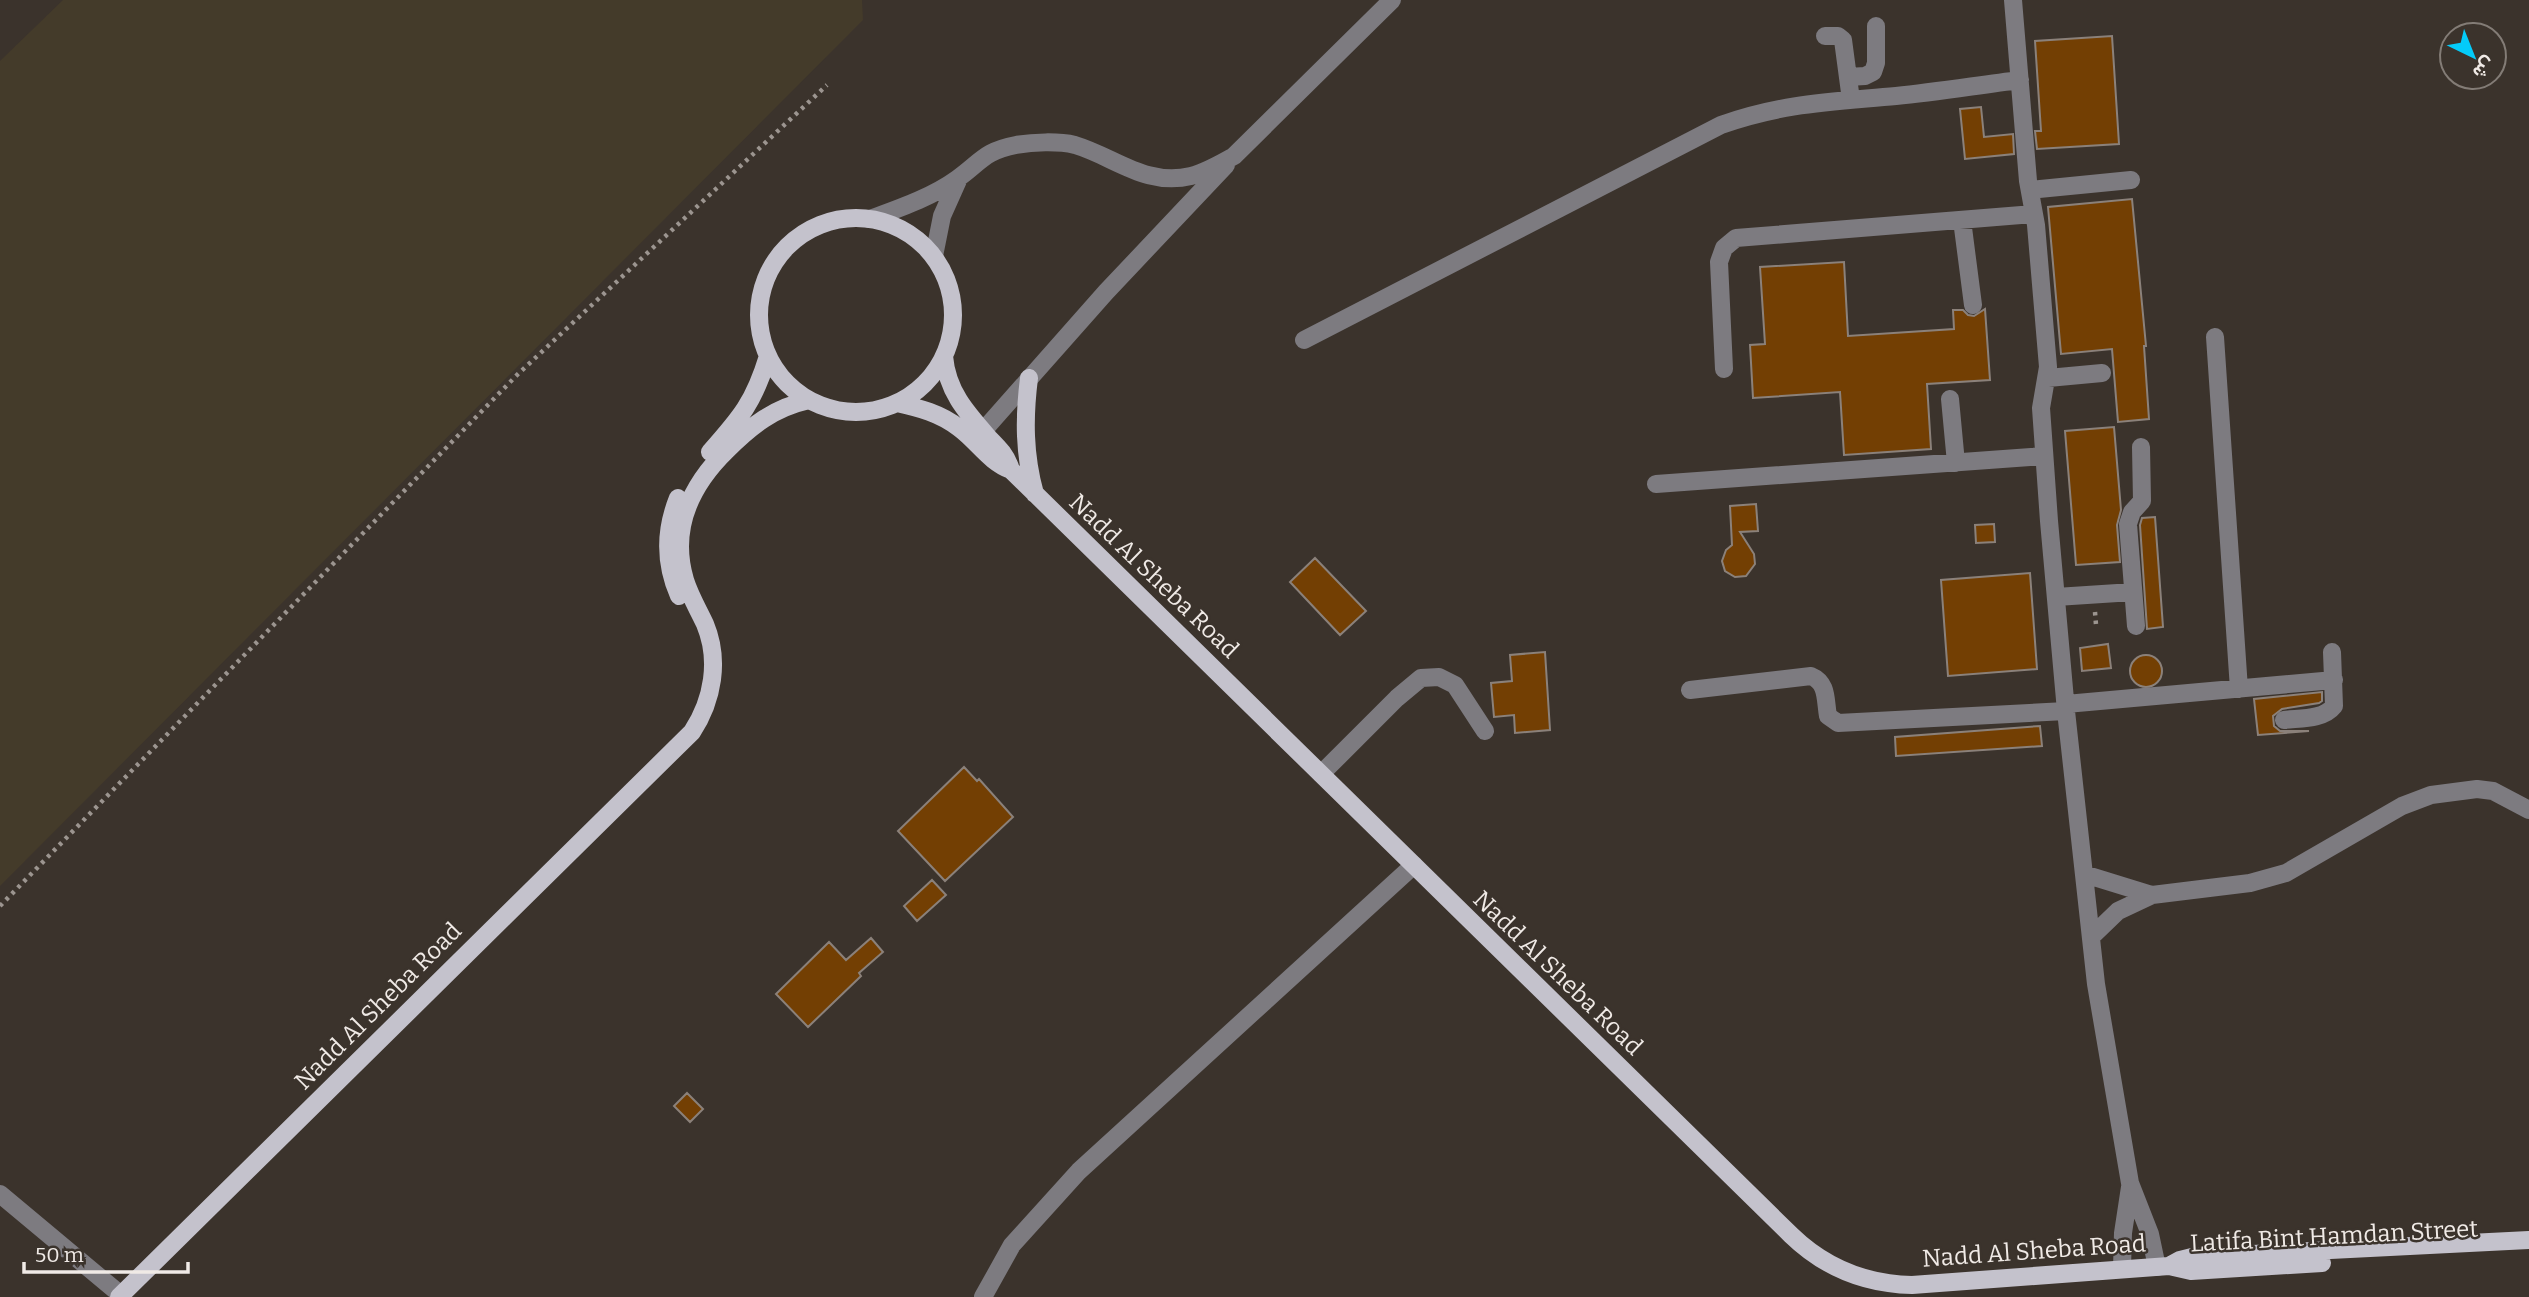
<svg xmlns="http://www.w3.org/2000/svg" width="2529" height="1297" viewBox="0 0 2529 1297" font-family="Bitter,Vazirmatn,serif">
<rect width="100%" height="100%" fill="#3b332c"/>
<!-- industrial -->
<path fill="#443b2a" d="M63,0H862L863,20L0,886V61Z"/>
<!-- building -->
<path fill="#733f03" stroke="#8b817a" stroke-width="2" d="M2112,36L2119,144L2037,149L2035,131H2041L2035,41Z
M1981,107L1984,137L2013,134L2014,154L1965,159L1960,109Z
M2132,199L2146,346H2144L2149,419L2118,422L2112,349L2061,354L2048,207Z
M1844,262L1848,336L1954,329L1953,310H1963L1968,315L1974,316L1985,309L1990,380L1927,384L1931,449L1844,455L1840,392L1753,398L1750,345L1765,344L1760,267Z
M2114,427L2121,510L2117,525L2120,562L2076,565L2065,431Z
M1756,504L1758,531L1740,532L1754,554L1755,564L1746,576L1735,577L1725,571L1722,561L1726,550L1732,545L1730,506Z
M2155,517L2163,627L2147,629L2140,525L2142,518Z
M1994,524L1995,542L1976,543L1975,525Z
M1315,558L1366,611L1340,635L1290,582Z
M2030,573L2037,669L1948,676L1941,580Z
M2108,644L2111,668L2082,671L2080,648Z
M1545,652L1550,730L1515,733L1514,715L1494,717L1491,683L1512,681L1510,655Z
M2130 671a16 16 0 1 1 32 0a16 16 0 1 1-32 0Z
M2322,692V701L2319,703L2282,709L2273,716L2274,726L2280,731H2309L2258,735L2254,699Z
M2040,726L2042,746L1896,756L1895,737Z
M964,767L977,781L979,779L1013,817L945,881L898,831Z
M932,880L946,895L917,921L904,906Z
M871,938L883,952L859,973L861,976L808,1027L776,994L829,942L846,960Z
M687,1093L703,1109L690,1122L674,1106Z"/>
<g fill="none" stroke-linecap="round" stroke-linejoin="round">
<!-- path -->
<path stroke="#9c9590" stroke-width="4.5" stroke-dasharray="3.5 5" stroke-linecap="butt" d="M2095,612L2096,625
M0,906L517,375L827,85"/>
<!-- minor -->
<path stroke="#7d7b80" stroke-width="18" d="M2013,0L2028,181L2036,225L2048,367L2041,408L2049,521L2066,711L2096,984L2130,1183L2150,1234L2157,1267
M1825,36H1838L1843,40L1851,100
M1848,77L1865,76L1873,72L1876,63V26
M2030,190L2131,180
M870,219C900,208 932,197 957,179C981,162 984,151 1016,145C1033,142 1058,141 1075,145C1115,157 1146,187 1191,176C1206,172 1220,164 1234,156L1392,0
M1962,220L1973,305
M934,256L942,216L959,178
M2215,337L2239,689
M1304,340L1721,125C1783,103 1832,102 1896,96C1937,92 1979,85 2020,80
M1724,369L1719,262L1724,248L1736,238L2034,214
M2048,378L2102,373
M1950,399L1956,463
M983,431L1106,292L1226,165
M1656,484L2044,456
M2056,597L2133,592
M2136,626L2128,524L2132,512L2142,501L2141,447
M1690,690L1811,676C1828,683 1825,700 1828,716L1838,723L2066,711
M2066,704L2334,680
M2284,720C2300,718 2323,720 2334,706L2332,652
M1321,774L1397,698L1421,678L1439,677L1455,685L1485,731
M2084,874L2152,895
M2091,937L2118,911L2152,895L2250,883L2286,873L2402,806L2431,795L2477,789L2493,791L2529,810
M0,1194L121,1295
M2122,1268L2123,1233L2130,1187
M983,1297L1012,1245L1079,1171L1414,865"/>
<!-- major -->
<path stroke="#c4c2cc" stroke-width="18" d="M759 315a97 97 0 1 1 194 0a97 97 0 1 1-194 0Z
M944,356C947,391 966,412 989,438C999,448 1007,456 1011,470
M1029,378C1024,418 1024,454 1035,494
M897,403C919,408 940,413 959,428C977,441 989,462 1011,470L1791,1235C1825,1268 1864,1284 1912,1285L2169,1266L2180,1260L2192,1257L2529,1240
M710,452C741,417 754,402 768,356
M678,498C665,530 665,564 679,596
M2169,1266L2191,1271L2322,1263
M119,1297L692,732C713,700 720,660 705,624C698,609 690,596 685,580C670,529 691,485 727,450C752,425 774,408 809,400"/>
</g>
<g text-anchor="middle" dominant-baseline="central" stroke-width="5" stroke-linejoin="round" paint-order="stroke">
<!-- street labels -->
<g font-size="24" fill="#f0eae6" stroke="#3b332c">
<text transform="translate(1154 576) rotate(44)">Nadd Al Sheba Road</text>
<text transform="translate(1558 973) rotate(44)">Nadd Al Sheba Road</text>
<text transform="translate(378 1006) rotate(-45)">Nadd Al Sheba Road</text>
<text transform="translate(2334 1236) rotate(-3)">Latifa Bint Hamdan Street</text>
<text transform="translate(2034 1251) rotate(-4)">Nadd Al Sheba Road</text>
</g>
</g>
<!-- north arrow -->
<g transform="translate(2473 56) rotate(137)"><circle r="33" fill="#3b332c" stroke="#837c76" stroke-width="2"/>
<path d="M0-5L12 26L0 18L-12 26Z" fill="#04cbf9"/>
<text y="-10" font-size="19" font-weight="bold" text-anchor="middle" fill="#f0eae6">ش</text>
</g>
<!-- scale -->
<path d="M24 1262v10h164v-10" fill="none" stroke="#f0eae6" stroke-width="3.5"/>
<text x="35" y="1262" font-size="21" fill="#f0eae6" stroke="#3b332c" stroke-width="5" paint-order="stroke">50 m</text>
</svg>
